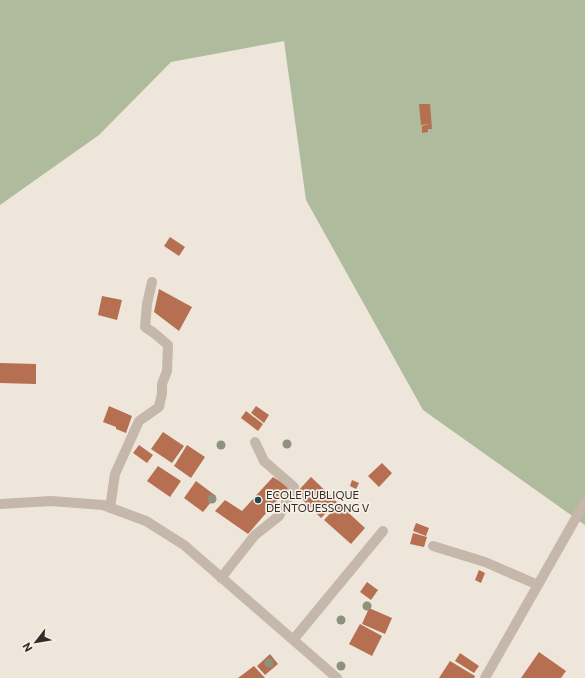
<svg xmlns="http://www.w3.org/2000/svg" width="585" height="678" viewBox="0 0 585 678" font-family="Commissioner,sans-serif">
<rect width="100%" height="100%" fill="#eee6db"/>
<!-- green -->
<path fill="#afbb9d" d="M0,0H585V525L423,410L306,200L284,41L171,62L99,135L0,205Z"/>
<!-- building -->
<path fill="#b67051" d="M419,104H430L432,129H428V132L422,133V126L429,124L421,125Z
M170,237L185,247L179,256L164,246Z
M159,289L192,307L179,331L154,312Z
M102,296L122,300L117,320L98,315Z
M0,363L36,364V384L0,383Z
M109,406L132,416L126,433L116,429V427L103,422Z
M256,406L269,415L264,423L251,413Z
M246,411L263,424L258,431L241,418Z
M163,432L184,446L172,463L151,449Z
M139,445L153,455L147,463L133,453Z
M187,445L205,457L191,478L174,466Z
M382,463L392,473L379,487L368,476Z
M158,466L181,481L170,497L147,481Z
M273,477L289,487L248,534L215,511L225,500L242,511Z
M311,477L337,502L321,518L296,493Z
M352,480L359,483L356,489L350,486Z
M196,481L216,496L203,512L184,498Z
M339,504L365,528L351,544L324,520Z
M416,523L429,528L426,536L413,531Z
M413,533L427,537L424,547L410,544Z
M479,570L485,573L481,583L475,580Z
M367,582L378,590L371,600L360,592Z
M369,608L392,618L385,634L362,624Z
M360,624L382,636L372,656L349,644Z
M539,652L566,671L561,678H521Z
M460,653L479,666L474,673L455,661Z
M270,654L278,664L265,675L257,666Z
M450,661L475,676L474,678H439Z
M254,666L265,678H238Z"/>
<g fill="none" stroke-linecap="round" stroke-linejoin="round">
<!-- minor -->
<path stroke="#c5b7a9" stroke-width="10" d="M0,504L51,501L103,505L146,521L184,545L337,678
M110,508L115,474L139,421L159,407L162,393V384L167,371L168,345L154,333L145,327L147,304L152,282
M433,546L485,562L538,585
M221,578L255,535L279,516L294,487L264,461L255,442
M293,640L383,531
M485,678L585,502"/>
</g>
<!-- trees -->
<g fill="#8e927c">
<circle cx="287" cy="444" r="4.5"/>
<circle cx="221" cy="445" r="4.5"/>
<circle cx="212" cy="499" r="4.5"/>
<circle cx="367" cy="606" r="4.5"/>
<circle cx="341" cy="620" r="4.5"/>
<circle cx="269" cy="663" r="4.5"/>
<circle cx="341" cy="666" r="4.5"/>
</g>
<!-- markers -->
<circle fill="#23494f" stroke="#f6f0e7" stroke-width="1.5" cx="258" cy="500" r="4"/>
<g text-anchor="middle" dominant-baseline="central" stroke-width="3.5" stroke-linejoin="round" paint-order="stroke">
<!-- poi labels -->
<g font-size="11" fill="#332c28" stroke="#f6f0e7" text-anchor="start">
<text x="266" y="494">ECOLE PUBLIQUE<tspan x="266" dy="13">DE NTOUESSONG V</tspan></text>
</g>
</g>
<!-- north arrow -->
<g transform="translate(36 642) rotate(239)" stroke="#f6f0e7" stroke-width="3" paint-order="stroke">
<path d="M0-3L7 15L0 10L-7 15Z" fill="#332c28"/>
<text y="-6" font-size="11" font-weight="bold" text-anchor="middle" fill="#332c28">N</text>
</g>
</svg>
